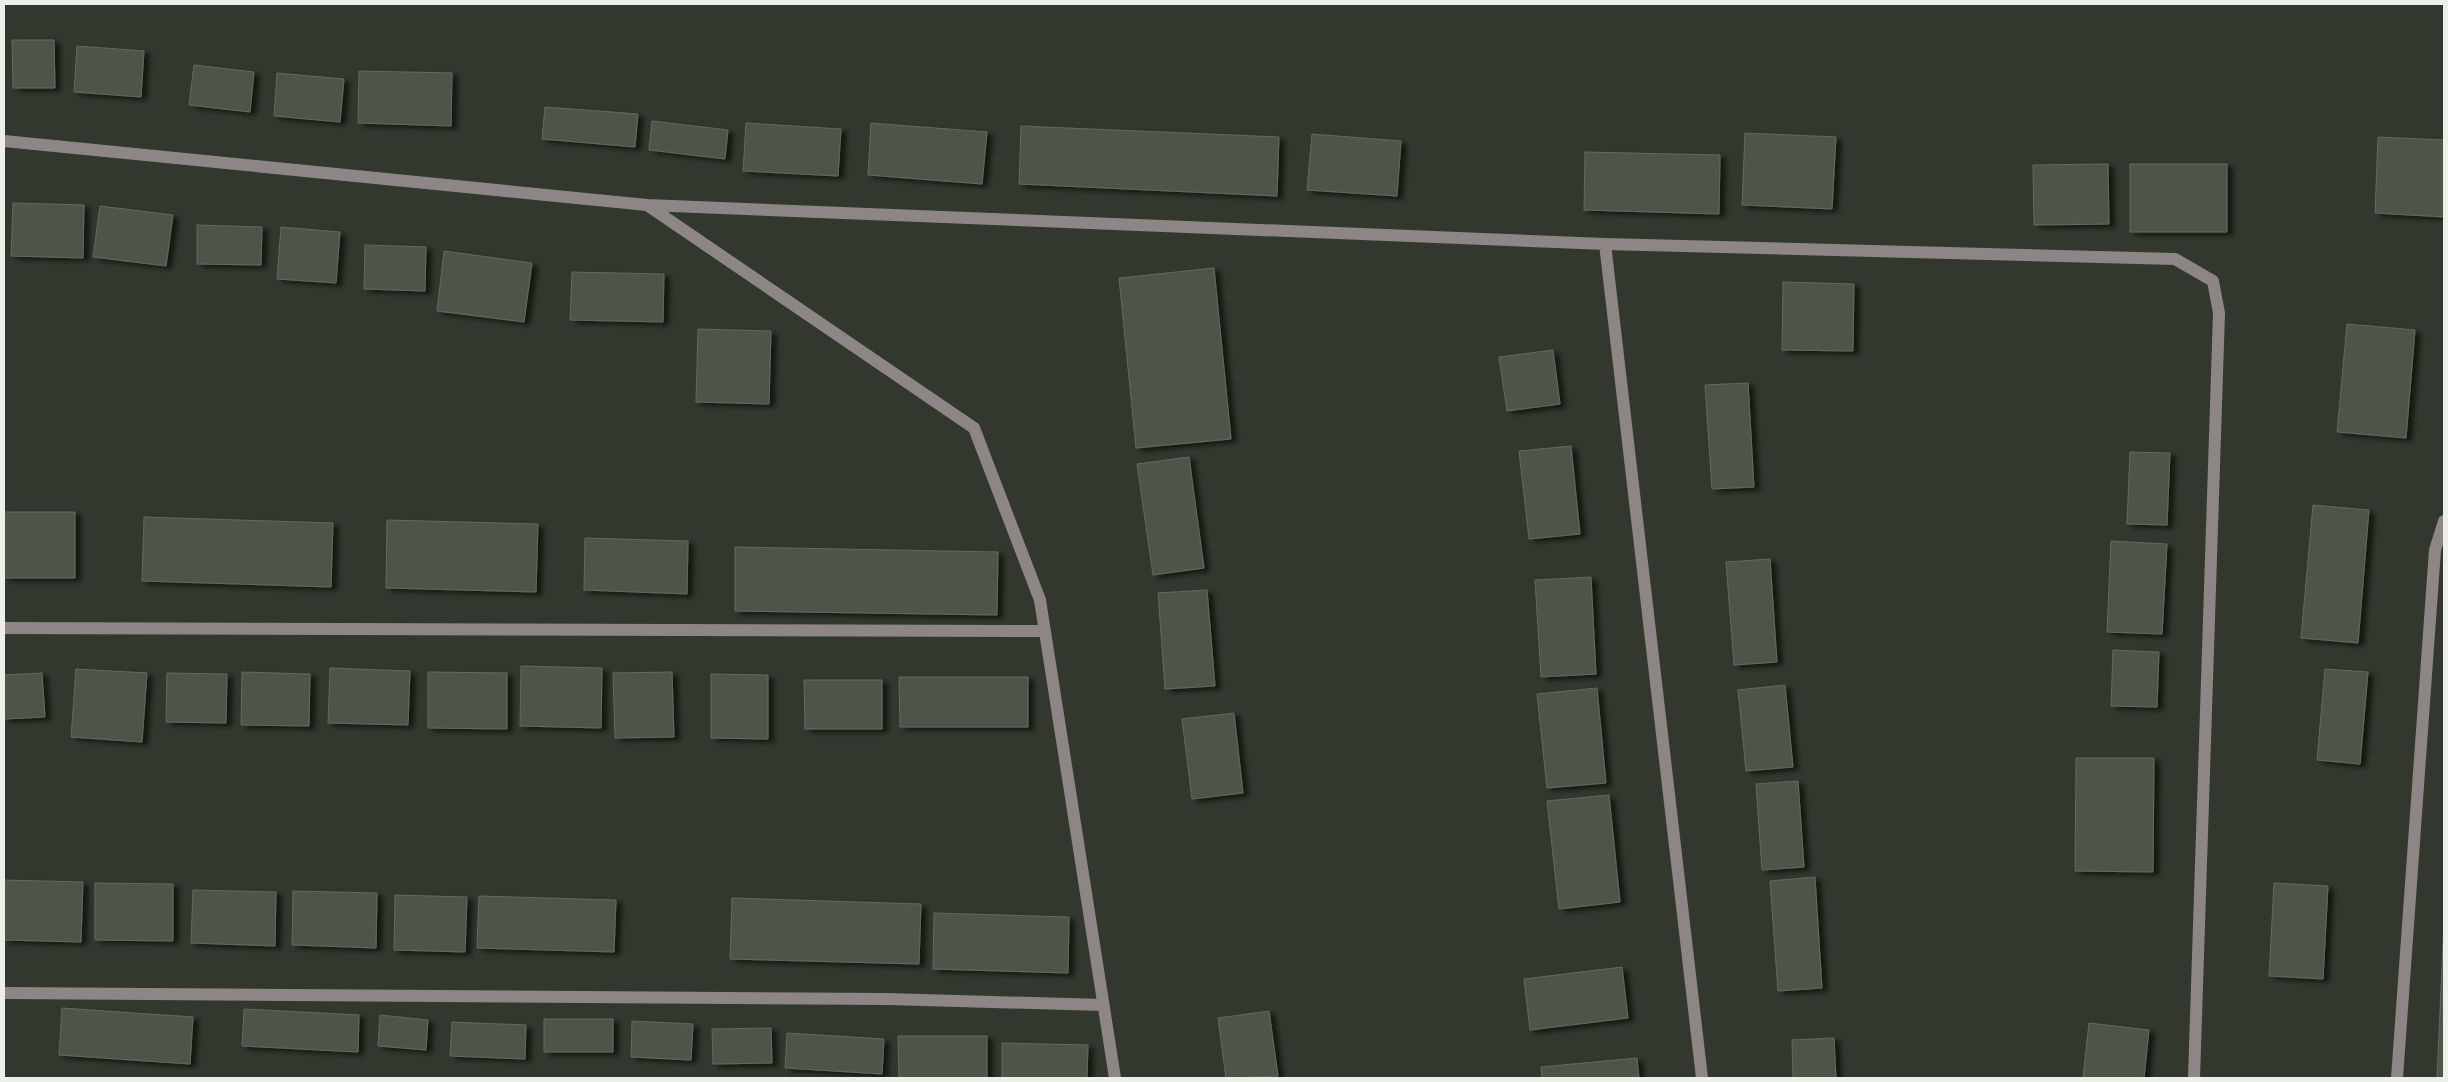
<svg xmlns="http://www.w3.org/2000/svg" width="2448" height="1082" viewBox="0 0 2448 1082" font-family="'Libre Baskerville',serif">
<defs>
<filter id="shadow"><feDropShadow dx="5.5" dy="3" stdDeviation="2.5" flood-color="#0009"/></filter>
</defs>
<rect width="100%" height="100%" fill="#32382e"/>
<!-- building -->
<path fill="#4e554a" stroke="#636a5e" filter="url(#shadow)" d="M12,40H54L55,88H13Z
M77,46L144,51L141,97L74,92Z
M194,65L254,72L250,112L189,105Z
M359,71L452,73L451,126L358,123Z
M277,73L344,79L340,122L274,116Z
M545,107L638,114L635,147L542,139Z
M652,121L728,130L725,159L649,150Z
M746,123L841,129L838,176L743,171Z
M871,123L987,132L982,184L868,175Z
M1021,126L1279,137L1277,196L1019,184Z
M1745,133L1836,137L1832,209L1742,205Z
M1312,134L1401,141L1397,196L1307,190Z
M2378,137L2444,140V217L2375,213Z
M1585,152L1720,155L1719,214L1584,210Z
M2108,164L2109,224L2034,225L2033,165Z
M2130,164H2227V232H2130Z
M13,203L84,205L83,258L11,256Z
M100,206L173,215L166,266L93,257Z
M197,225L262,227L261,265L197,264Z
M281,227L340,232L336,283L277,279Z
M365,245L426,247L425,291L364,289Z
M444,251L532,263L524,322L437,311Z
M1214,268L1231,439L1136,448L1119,278Z
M572,272L664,274L663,322L570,320Z
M1783,282L1854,284L1853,351L1782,350Z
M2347,324L2415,330L2406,438L2337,432Z
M698,329L771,331L769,404L696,402Z
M1553,350L1560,404L1507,411L1499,357Z
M1748,383L1754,487L1712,489L1705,385Z
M1571,446L1580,534L1529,539L1519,451Z
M2130,452L2170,453L2167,525L2127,524Z
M1189,457L1204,568L1153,575L1137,464Z
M2313,505L2369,510L2358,643L2301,638Z
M4,512H75V578H4Z
M144,517L333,523L331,587L142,581Z
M387,520L538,524L536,592L386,588Z
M585,538L688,541L687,594L584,590Z
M2111,541L2167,544L2162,634L2107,632Z
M735,547L998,552L997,615L735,611Z
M1770,559L1777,662L1734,665L1726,562Z
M1591,577L1596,674L1541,677L1535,580Z
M1207,590L1215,686L1165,689L1158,593Z
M2113,650L2159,652L2157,707L2111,706Z
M521,666L602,668L601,728L520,726Z
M330,668L410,671L408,725L328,723Z
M76,669L147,673L142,742L71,737Z
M2325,669L2368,672L2360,764L2317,760Z
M242,672L310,674L309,726L241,725Z
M428,672L507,673V729L428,728Z
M672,672L674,737L615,738L613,673Z
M42,673L45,717L4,719V675Z
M167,673L227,674L226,723L166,722Z
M711,674L768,675V739L711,738Z
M899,677H1028V727H900Z
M804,680H882V729H805Z
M1785,685L1793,767L1746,771L1738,690Z
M1597,688L1606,783L1547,788L1537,694Z
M1234,713L1243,793L1192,799L1182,719Z
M2076,758H2154L2153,872L2075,871Z
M1798,781L1804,867L1762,870L1756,784Z
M1609,795L1620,902L1559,909L1547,801Z
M1815,877L1822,988L1778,991L1770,881Z
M4,880L83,882L81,942L4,940Z
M95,883L173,884V941L95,940Z
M2274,883L2328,886L2323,979L2269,976Z
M193,890L276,892L275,946L191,943Z
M293,891L377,893L376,948L292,945Z
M395,895L467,897L465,952L394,950Z
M479,896L616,900L614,952L477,948Z
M732,898L921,904L919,964L730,959Z
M934,913L1069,917L1068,973L933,969Z
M2444,922V1078H2437Z
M1622,967L1628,1018L1530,1030L1524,979Z
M62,1008L193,1017L190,1064L59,1055Z
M244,1009L359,1015L358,1052L242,1046Z
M1269,1011L1278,1076L1226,1078L1218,1018Z
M380,1015L428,1020L426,1050L378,1046Z
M544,1019H613V1052H544Z
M632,1021L693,1024L691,1060L631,1057Z
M452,1022L526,1025L525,1059L450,1056Z
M2089,1023L2149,1030L2144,1078H2083Z
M771,1028L772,1063L713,1064L712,1029Z
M787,1033L884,1039L882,1074L785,1068Z
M898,1036H987V1078H899Z
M1834,1038L1836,1078H1793L1792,1040Z
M1002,1043L1088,1045L1087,1078H1002Z
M1637,1058L1639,1078H1542L1541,1067Z"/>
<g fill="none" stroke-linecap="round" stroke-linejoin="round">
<!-- minor -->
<path stroke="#8d8586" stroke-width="12" d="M4,141L647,205L974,428L1040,600L1115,1078
M647,205L1605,244L2175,259L2213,281L2219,313L2194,1078
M1605,244L1702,1078
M4,628L1045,631
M4,993L887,999L1103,1005
M2397,1078L2435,550L2444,521"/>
</g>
<!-- border -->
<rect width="2448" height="1082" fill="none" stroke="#ecf0e9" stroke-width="10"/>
</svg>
